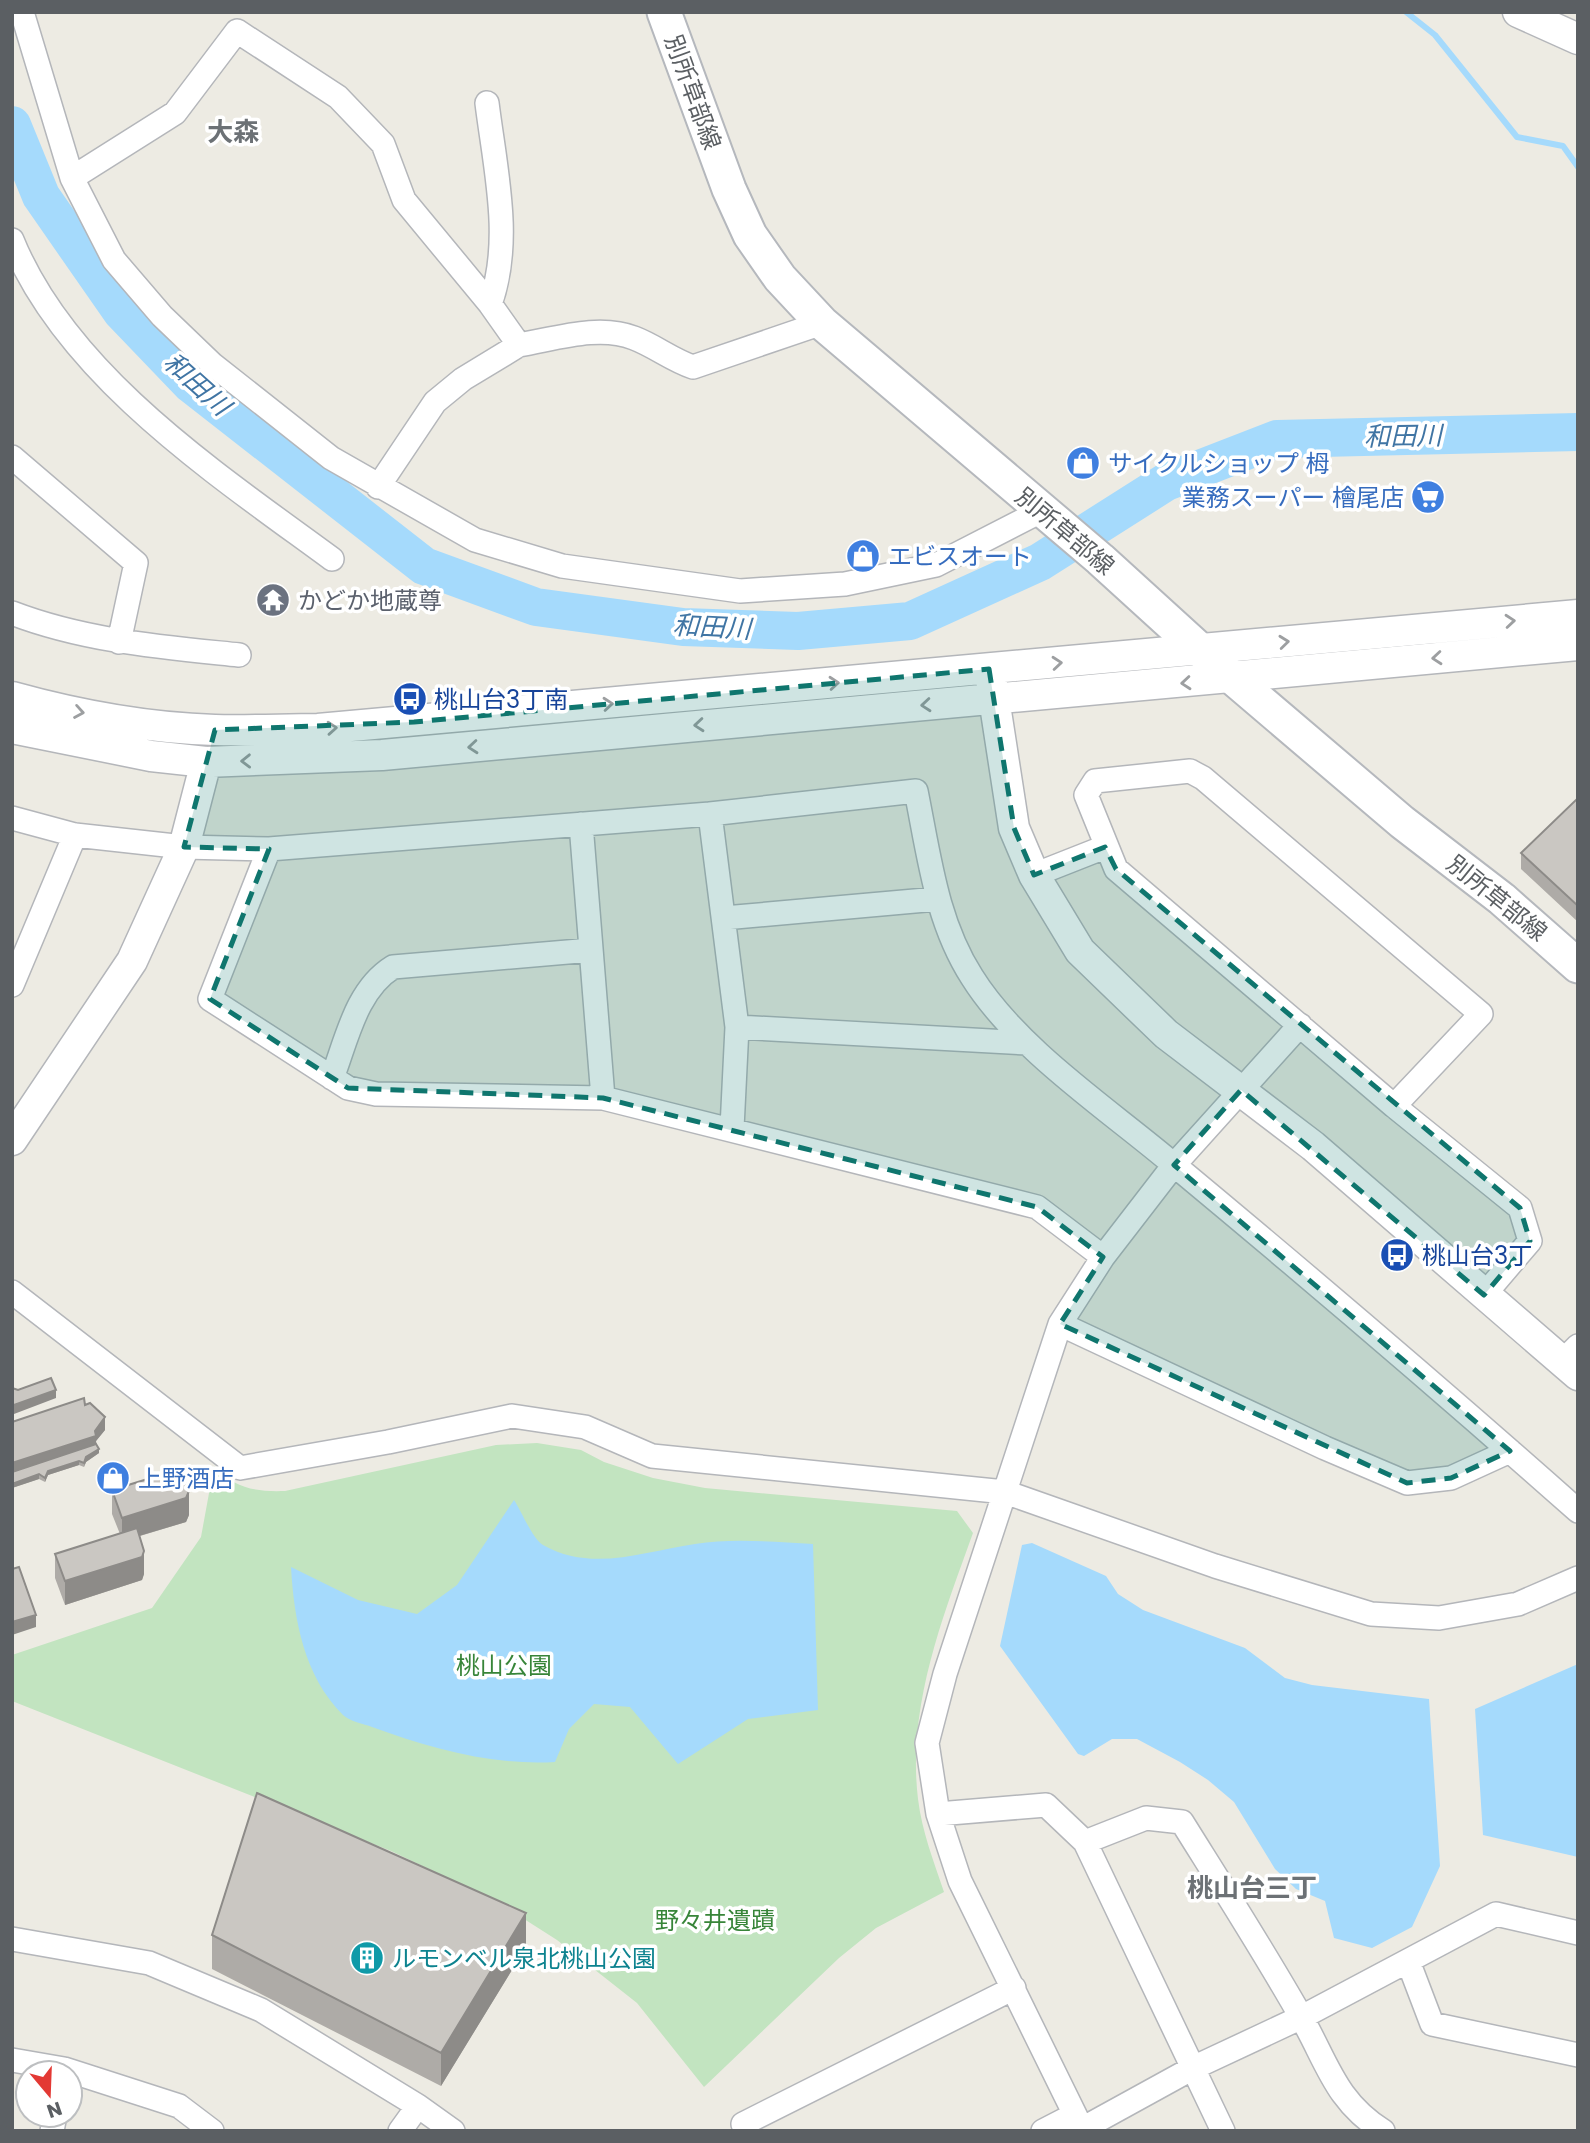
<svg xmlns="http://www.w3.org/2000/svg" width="1590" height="2143" viewBox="0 0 1590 2143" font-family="Poppins,'Noto Sans JP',sans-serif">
<rect width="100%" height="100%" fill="#edebe3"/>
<!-- green -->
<path fill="#c2e4c0" d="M537,1443L581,1450L604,1462L653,1478L705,1488L957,1511L973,1533C942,1619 907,1707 918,1799C922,1832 934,1862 944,1892L876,1928L839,1958L704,2087L637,2003L557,1940L496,1901L391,1851L12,1701V1655L152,1608L201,1537L214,1466C235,1488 254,1492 285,1491L496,1445Z"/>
<!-- water -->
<path fill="#a5dafc" d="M514,1500C522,1512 532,1538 543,1545C592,1573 645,1551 695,1544C733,1538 774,1542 813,1544L818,1710L748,1719L678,1764L630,1707L594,1704L569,1729L555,1762C494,1766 429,1748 372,1727C364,1724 349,1721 343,1715C304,1676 294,1620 291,1567L358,1600L417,1614L457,1585Z
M1032,1543L1106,1576L1118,1594L1143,1610L1245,1648L1285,1678L1312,1685L1429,1699L1440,1866L1412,1927L1372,1948L1334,1938L1325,1901L1296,1889L1275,1869L1234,1802L1208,1780L1180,1762L1137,1739H1112L1084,1756L1078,1754L1000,1646L1022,1545Z
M1578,1664V1857L1483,1835L1475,1709Z"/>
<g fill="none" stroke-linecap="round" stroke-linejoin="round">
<!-- stream -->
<path stroke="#a5dafc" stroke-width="6" d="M1406,12L1435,35L1517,137L1563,146L1578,167"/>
<!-- river -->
<path stroke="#a5dafc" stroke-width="38" d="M12,125L41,196L121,311L191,384L424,566L536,607L683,627L798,631L910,621L1040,562L1166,482L1277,439L1578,432"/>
<!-- minor casing -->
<g stroke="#b4b6ba" stroke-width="26">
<path id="minor" d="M22,12L72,178L114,260L162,316L212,364L331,458L475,540L562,566L740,591L845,584L936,565L1041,511
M487,103C495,168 513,241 490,304
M72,178L175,113L237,31L338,97L383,144L404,200L490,304L519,345L463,379L435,402L378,487
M12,240C67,376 218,475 332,559
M519,345C555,339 599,324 634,338C655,346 672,360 693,367L822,323
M12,457L136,563L119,642
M12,613C85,641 162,647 239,655
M710,814L737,1027L732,1128
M12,818L75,835L184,847L269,849L710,814L916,791C929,855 936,921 972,977C1017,1049 1108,1109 1173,1164C1309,1277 1445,1393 1578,1511
M581,824L603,1098
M269,849L210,999L348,1088L376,1094L603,1098L1037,1207L1103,1257
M1034,875L1105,847
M724,918L937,899
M12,985L75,835
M737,1027L1027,1043
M332,1078C347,1039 356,990 393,967L591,950
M1394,1106L1481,1014L1203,778L1190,771L1095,781L1086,795L1116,869L1394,1106L1520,1208L1530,1241L1484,1295
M12,1292L240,1468L388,1442L512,1416L585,1427L652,1456L1005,1492L1215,1566L1371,1614L1439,1618L1518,1604L1578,1578
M1060,1324L1325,1448L1407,1483L1451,1478L1510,1451
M1563,1361L1578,1346
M938,1814L1046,1805L1085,1842L1223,2131
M1085,1842L1146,1818L1182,1822C1222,1886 1263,1950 1300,2015C1327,2061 1334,2100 1383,2131
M12,1939L149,1963L261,2010L418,2106L453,2131
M1408,1961L1432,2024L1578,2055
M12,2060L64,2069L179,2106L212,2131
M743,2124L1014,1988
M1082,2129L1193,2068L1302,2017L1496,1914L1578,1933
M52,2131L55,2115
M400,2131L418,2106
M1043,2131L1074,2115
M1083,2131L960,1881L938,1814L927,1743L945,1674L1060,1324L1103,1257L1174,1165L1300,1025"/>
</g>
<!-- tertiary casing -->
<g stroke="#b4b6ba" stroke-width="33">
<path id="tertiary" d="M1518,12L1578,39
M991,679L1014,828L1034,875L1080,951L1166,1034L1313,1146L1578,1375
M12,697C77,715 147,728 215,730C250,731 284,729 318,729L1578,615
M12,728L151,756L206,762L382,755L1578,645
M12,1140L132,961L184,847L206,762"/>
</g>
<!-- secondary casing -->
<g stroke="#b5b8bd" stroke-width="37">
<path id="secondary" d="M664,12L729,189L750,235L780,278L822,323L1100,559L1200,650L1402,822L1502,899L1578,966"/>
</g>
<!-- minor -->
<use href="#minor" stroke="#fff" stroke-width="23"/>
<!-- tertiary -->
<use href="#tertiary" stroke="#fff" stroke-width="30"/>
<!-- secondary -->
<use href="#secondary" stroke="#fff" stroke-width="33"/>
</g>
<!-- wall -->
<path fill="#aeaba7" d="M1578,798V922L1521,869V853Z
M85,1405L105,1430L96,1441L99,1453L86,1462L84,1467L79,1465L48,1475L45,1482L39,1479L12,1488Z
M112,1490L189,1515L186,1522L140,1536L144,1574L142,1580L65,1605L55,1578V1554L120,1534L112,1514Z
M212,1935L526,1947L441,2086L212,1969Z"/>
<!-- shaded-wall -->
<path fill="#8d8b88" d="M56,1390V1398L14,1414V1405Z
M105,1417V1430L96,1441V1448L12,1476V1463L95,1431Z
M99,1449V1453L86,1462L84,1467L86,1457Z
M79,1461V1465L48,1475L45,1482V1478L48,1471Z
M39,1474V1479L12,1488V1484Z
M189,1491V1515L186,1522L122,1541V1518Z
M144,1551V1574L142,1580L65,1605V1581Z
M36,1615V1627L12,1635V1622Z
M526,1913V1947L441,2086V2053Z"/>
<!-- building -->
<path fill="#cac7c2" stroke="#8d8b88" stroke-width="2" d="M1578,798V906L1521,853Z
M51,1378L56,1390L14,1405L12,1404V1388L18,1390Z
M84,1398L85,1405L90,1403L105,1417L95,1431L96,1436L12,1463V1422Z
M96,1444L99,1449L86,1457L84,1463L79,1461L48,1471L45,1478L39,1474L12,1484V1472Z
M180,1469L189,1491L186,1498L122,1518L112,1490Z
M137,1528L144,1551L142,1557L65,1581L55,1554Z
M19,1567L36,1615L12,1622V1569Z
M257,1793L526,1913L441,2053L212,1935Z"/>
<!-- one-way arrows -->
<defs><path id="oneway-chevron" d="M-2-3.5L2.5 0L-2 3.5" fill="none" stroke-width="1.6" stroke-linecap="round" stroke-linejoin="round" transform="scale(1.75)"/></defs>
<g stroke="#9d9fa1">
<use href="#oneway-chevron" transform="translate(1510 621) rotate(-5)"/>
<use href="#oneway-chevron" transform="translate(1284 642) rotate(-6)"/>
<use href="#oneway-chevron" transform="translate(1437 658) rotate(175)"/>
<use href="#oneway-chevron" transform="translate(1057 663) rotate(-5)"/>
<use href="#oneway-chevron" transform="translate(834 683) rotate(-5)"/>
<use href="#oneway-chevron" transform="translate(1186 683) rotate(175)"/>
<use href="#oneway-chevron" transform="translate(608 704) rotate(-5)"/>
<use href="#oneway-chevron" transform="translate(926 705) rotate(175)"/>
<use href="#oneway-chevron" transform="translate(79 712) rotate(10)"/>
<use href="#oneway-chevron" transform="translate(699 725) rotate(175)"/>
<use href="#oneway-chevron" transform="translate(332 728) rotate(-4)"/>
<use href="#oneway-chevron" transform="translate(473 747) rotate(175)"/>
<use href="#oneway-chevron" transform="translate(246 761) rotate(179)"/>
</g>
<!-- marked area -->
<path fill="#0f766e" fill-opacity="0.2" stroke="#0f766e" stroke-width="5" stroke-dasharray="14 9" stroke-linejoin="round" d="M989,669L1014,828L1034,875L1105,847L1116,869L1520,1208L1530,1241L1484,1295L1241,1090L1174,1165L1510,1451L1451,1478L1407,1483L1060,1324L1103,1257L1037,1207L603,1098L348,1088L210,999L269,849L184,847L215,730L414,722Z"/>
<!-- icons -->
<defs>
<g id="shop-disc" transform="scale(1.75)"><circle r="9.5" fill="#3f7fe0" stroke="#fff"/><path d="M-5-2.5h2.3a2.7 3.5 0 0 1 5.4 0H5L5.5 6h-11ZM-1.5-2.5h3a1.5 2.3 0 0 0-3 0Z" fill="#fff"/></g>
<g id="supermarket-disc" transform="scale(1.75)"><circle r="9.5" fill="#3f7fe0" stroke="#fff"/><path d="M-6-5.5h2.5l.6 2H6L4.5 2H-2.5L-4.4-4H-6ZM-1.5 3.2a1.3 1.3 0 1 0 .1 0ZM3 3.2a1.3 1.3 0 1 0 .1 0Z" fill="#fff"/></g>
<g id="temple-disc" transform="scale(1.75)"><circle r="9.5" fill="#6b7280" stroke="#fff"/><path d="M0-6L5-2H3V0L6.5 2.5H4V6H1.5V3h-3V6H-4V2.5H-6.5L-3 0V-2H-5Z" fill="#fff"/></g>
<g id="bus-disc" transform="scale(1.75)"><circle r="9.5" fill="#1a4fb4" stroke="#fff"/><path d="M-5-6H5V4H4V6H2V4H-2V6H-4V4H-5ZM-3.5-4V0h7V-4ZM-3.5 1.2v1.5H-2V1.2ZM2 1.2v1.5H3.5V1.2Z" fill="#fff"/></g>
<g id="building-disc" transform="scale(1.75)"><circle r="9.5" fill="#0f9aa8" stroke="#fff"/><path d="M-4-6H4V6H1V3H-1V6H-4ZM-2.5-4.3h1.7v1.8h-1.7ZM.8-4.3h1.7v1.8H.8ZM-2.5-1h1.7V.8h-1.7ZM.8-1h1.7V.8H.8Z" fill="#fff"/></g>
</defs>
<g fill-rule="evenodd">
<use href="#shop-disc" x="1083" y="463"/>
<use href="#supermarket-disc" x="1428" y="497"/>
<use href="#shop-disc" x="863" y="556"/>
<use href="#temple-disc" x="273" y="600"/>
<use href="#bus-disc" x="410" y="699"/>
<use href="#bus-disc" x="1397" y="1255"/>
<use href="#shop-disc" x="113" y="1478"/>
<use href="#building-disc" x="367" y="1958"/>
</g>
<g text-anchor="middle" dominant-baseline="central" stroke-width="7" stroke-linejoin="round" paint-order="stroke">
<!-- street labels -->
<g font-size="24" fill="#5b5f63" stroke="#fff">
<text transform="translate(693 92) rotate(70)">別所草部線</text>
<text transform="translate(1065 531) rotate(40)">別所草部線</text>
<text transform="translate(1497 898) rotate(39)">別所草部線</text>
</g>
<!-- shop labels -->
<g font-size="24" fill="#366cbe" stroke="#fff" text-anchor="start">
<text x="1108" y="463">サイクルショップ 栂</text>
<text x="1404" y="497" text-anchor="end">業務スーパー 檜尾店</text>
<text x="888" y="556">エビスオート</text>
<text x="138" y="1478">上野酒店</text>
</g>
<!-- worship labels -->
<g font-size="24" fill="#5b616d" stroke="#fff" text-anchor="start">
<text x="298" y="600">かどか地蔵尊</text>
</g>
<!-- transit labels -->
<g font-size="24" fill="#164399" stroke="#fff" text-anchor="start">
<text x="434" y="699">桃山台3丁南</text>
<text x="1422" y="1255">桃山台3丁</text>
</g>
<!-- park labels -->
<g font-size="24" fill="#388539" stroke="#fff">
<text x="504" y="1665">桃山公園</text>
<text x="715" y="1920">野々井遺蹟</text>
</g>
<!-- culture labels -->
<g font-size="24" fill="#0d838f" stroke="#fff" text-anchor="start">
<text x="392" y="1958">ルモンベル泉北桃山公園</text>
</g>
<!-- neighbourhood labels -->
<g font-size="26" font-weight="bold" fill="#6c7175" stroke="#fff">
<text x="233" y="132">大森</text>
<text x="1252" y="1888">桃山台三丁</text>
</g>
<!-- water labels -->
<g font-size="26" font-style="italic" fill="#4075a4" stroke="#fff">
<text transform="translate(197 384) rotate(42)">和田川</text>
<text transform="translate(1403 436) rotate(-1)">和田川</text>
<text transform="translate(712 627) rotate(3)">和田川</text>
</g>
</g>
<!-- border -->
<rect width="1590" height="2143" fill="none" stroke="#5b5f63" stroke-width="28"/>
<!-- north arrow -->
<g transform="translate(49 2094) rotate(161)"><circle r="33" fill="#ffffff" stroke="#bdbfc1" stroke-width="2"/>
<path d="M0-5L12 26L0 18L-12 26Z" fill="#e33934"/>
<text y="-10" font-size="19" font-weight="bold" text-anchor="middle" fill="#5b5f63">N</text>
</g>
</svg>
